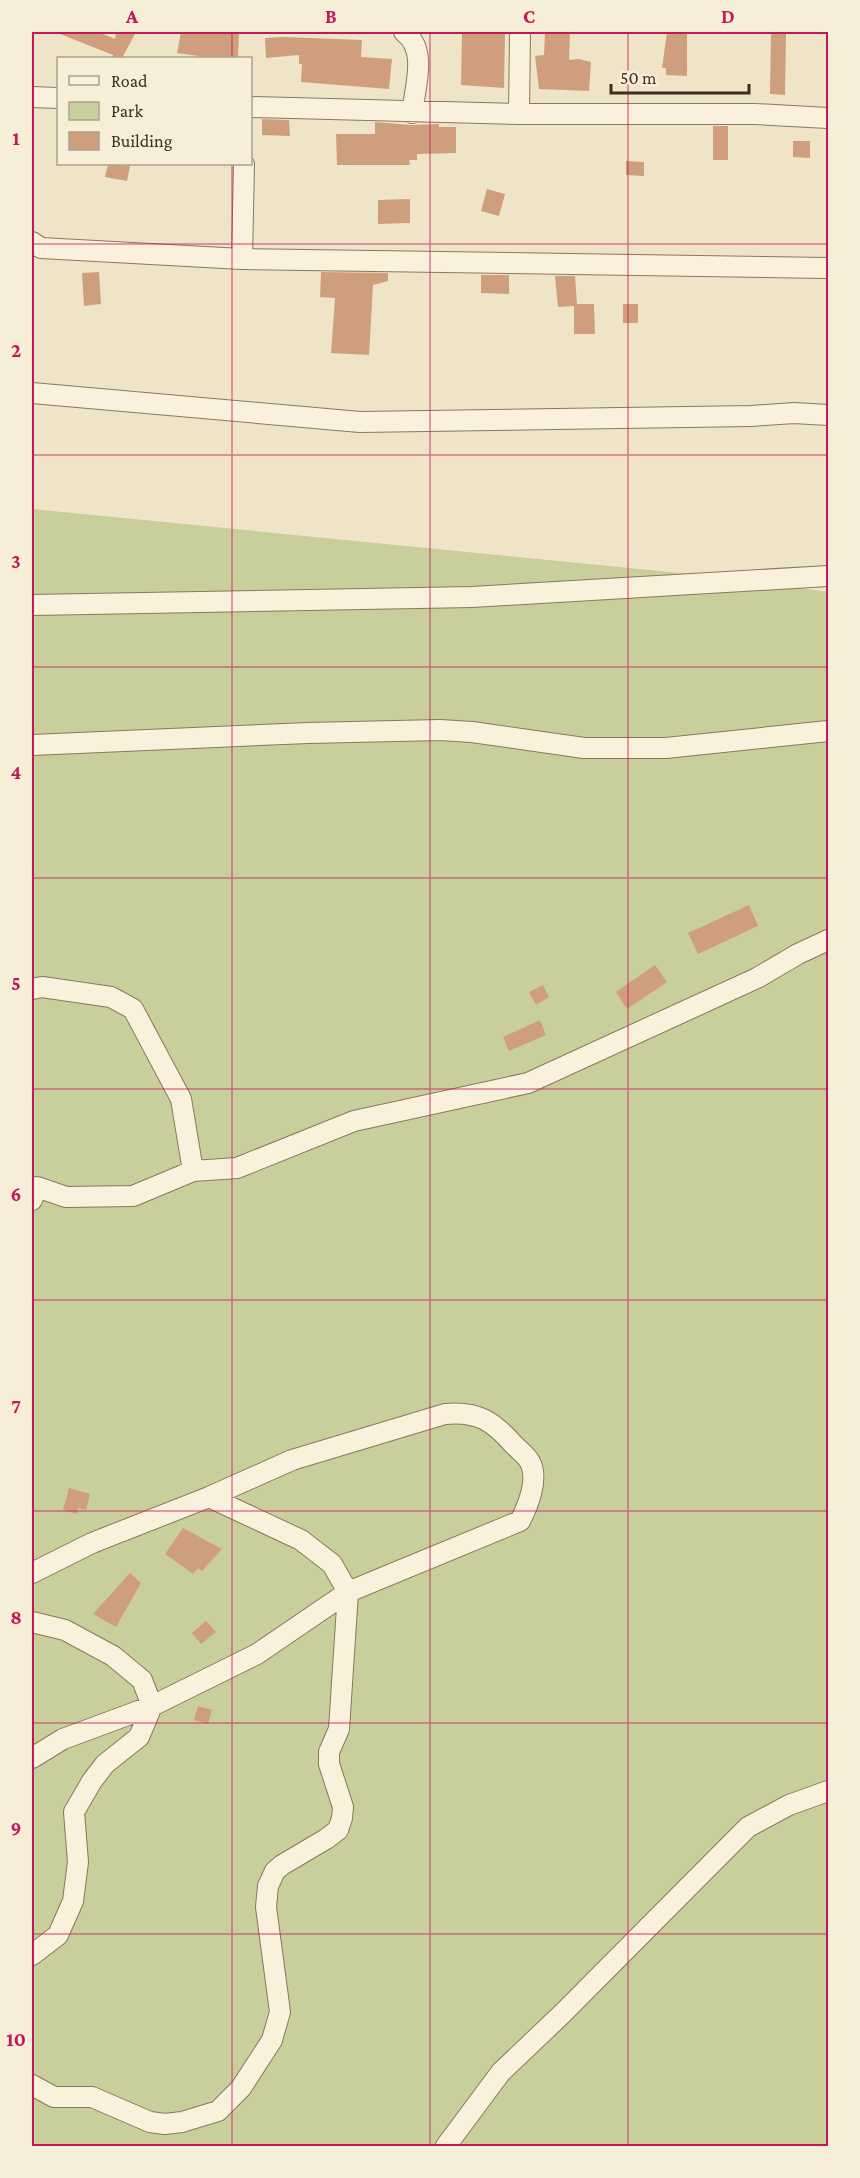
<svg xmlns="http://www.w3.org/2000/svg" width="860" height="2178" viewBox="0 0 860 2178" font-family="'Crimson Pro',serif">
<rect width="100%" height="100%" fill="#f0e4c8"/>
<!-- green -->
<path fill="#c9cf9b" d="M32,509L731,578L828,592V2146H32Z"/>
<!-- building -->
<path fill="#cf9f7d" d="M55,32H98L115,39L116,32H136L122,58H113V55Z
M181,32H239L238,58H198V56L177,53Z
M462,32H505L504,88L461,85Z
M545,32H570L569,60L579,59L591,62L589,91L539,89L535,56L544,55Z
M667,32H687V76L666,75V68H662Z
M771,32H786L785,95L770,94Z
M284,37L362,40L361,57L392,59L389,89L301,82L302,64H299V55L266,58L265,38Z
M262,119L289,120L290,136L262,135Z
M375,122L411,125L439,124V127H456V153L417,154V160H409L410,165H337L336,134H375Z
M713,126H728V160H713Z
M793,141H810V158L793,157Z
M626,161L644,162V176L626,175Z
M108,164L130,166L127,181L105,177Z
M487,189L505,194L499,216L481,211Z
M410,199V223L378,224V200Z
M99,272L101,304L84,306L82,273Z
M321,272L388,273V281L373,285L369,355L331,353L335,298L320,297Z
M481,275H509V294L481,293Z
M555,276H575L577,304H594L595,334H574V306L558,307Z
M623,304H638V323H623Z
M749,905L758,926L698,954L688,933Z
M655,965L667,982L627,1009L616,992Z
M543,985L549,997L536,1005L529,992Z
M540,1020L546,1035L509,1051L503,1037Z
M69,1488L90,1494L86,1510L78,1508L77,1514L63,1510Z
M183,1528L222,1549L202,1571L198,1568L193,1574L165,1554Z
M130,1573L141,1583L116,1627L93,1614Z
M206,1621L216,1632L201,1644L192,1633Z
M198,1706L212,1710L208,1724L194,1720Z"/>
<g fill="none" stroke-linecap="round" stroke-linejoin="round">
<!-- minor casing -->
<g stroke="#8d765c" stroke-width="22">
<path id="minor" d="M404,32C428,49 415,87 412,113
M32,97L58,98
M250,107L519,114H755L828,118
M519,114L520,32
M32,242L41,248L242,259L828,268
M242,259L244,164
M32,393L360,422L751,416L794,413L828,415
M32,605L472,597L828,576
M32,745L308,733L440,730L472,732L584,748H666L828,731
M32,989L42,987L111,997L133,1009L181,1099L193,1171
M32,1200L37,1187L66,1197L133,1196L193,1171L237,1168L354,1121L528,1083L757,978L798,954L828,940
M32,1573L92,1543L209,1497L292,1460L445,1414C478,1411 493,1421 514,1445C519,1450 527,1456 530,1462C539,1479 528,1506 520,1521L348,1592L257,1654L152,1706L139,1737L105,1764L92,1781L74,1812L78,1862L73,1901L58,1935L32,1955
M32,1622L65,1630L113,1656L142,1680L152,1706L63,1739L32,1758
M32,2085L54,2097H92L150,2122L165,2124L182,2122L218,2111L241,2088L272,2040L280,2012L266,1907L268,1886L275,1871L282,1865L326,1839L338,1830L342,1818L343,1807L329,1764V1752L339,1729L348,1592L332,1564L301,1540L209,1497
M446,2146L501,2072L562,2014L748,1827L789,1805L828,1791"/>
</g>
<!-- minor -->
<use href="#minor" stroke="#faf1dc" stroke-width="20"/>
</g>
<!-- grid -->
<path fill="none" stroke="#c2185b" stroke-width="1.5" stroke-opacity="0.55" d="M232,32V58M430,32V2146M628,32V2146M232,164V2146M32,244H828M32,455H828M32,667H828M32,878H828M32,1089H828M32,1300H828M32,1511H828M32,1723H828M32,1934H828"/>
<!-- border -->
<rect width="860" height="2178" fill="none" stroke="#f7eed8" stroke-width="66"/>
<!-- legend -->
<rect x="57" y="57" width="195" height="108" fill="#f7eed8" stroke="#ada18e" stroke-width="1.5"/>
<rect x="69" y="76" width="30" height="9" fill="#faf1dc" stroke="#ada18e" stroke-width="1.5"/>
<text x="111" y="87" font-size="18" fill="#3d2e20">Road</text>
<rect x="69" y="102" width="30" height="18" fill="#c9cf9b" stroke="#ada18e" stroke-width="1.5"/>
<text x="111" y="117" font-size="18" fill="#3d2e20">Park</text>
<rect x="69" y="132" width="30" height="18" fill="#cf9f7d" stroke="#ada18e" stroke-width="1.5"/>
<text x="111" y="147" font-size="18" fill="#3d2e20">Building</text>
<!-- scale -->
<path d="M611 84v9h138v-9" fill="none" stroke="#3d2e20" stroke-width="3"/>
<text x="620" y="84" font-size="18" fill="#3d2e20" stroke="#f7eed8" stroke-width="4.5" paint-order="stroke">50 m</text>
<rect x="33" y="33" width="794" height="2112" fill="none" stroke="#c2185b" stroke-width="2"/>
<g font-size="20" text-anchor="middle" font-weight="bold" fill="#c2185b">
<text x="132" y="23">A</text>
<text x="331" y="23">B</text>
<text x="529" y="23">C</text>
<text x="728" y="23">D</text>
<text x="16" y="145">1</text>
<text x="16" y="357">2</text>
<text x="16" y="568">3</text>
<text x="16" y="779">4</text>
<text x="16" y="990">5</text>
<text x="16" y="1201">6</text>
<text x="16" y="1413">7</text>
<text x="16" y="1624">8</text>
<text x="16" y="1835">9</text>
<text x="16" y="2046">10</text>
</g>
</svg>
